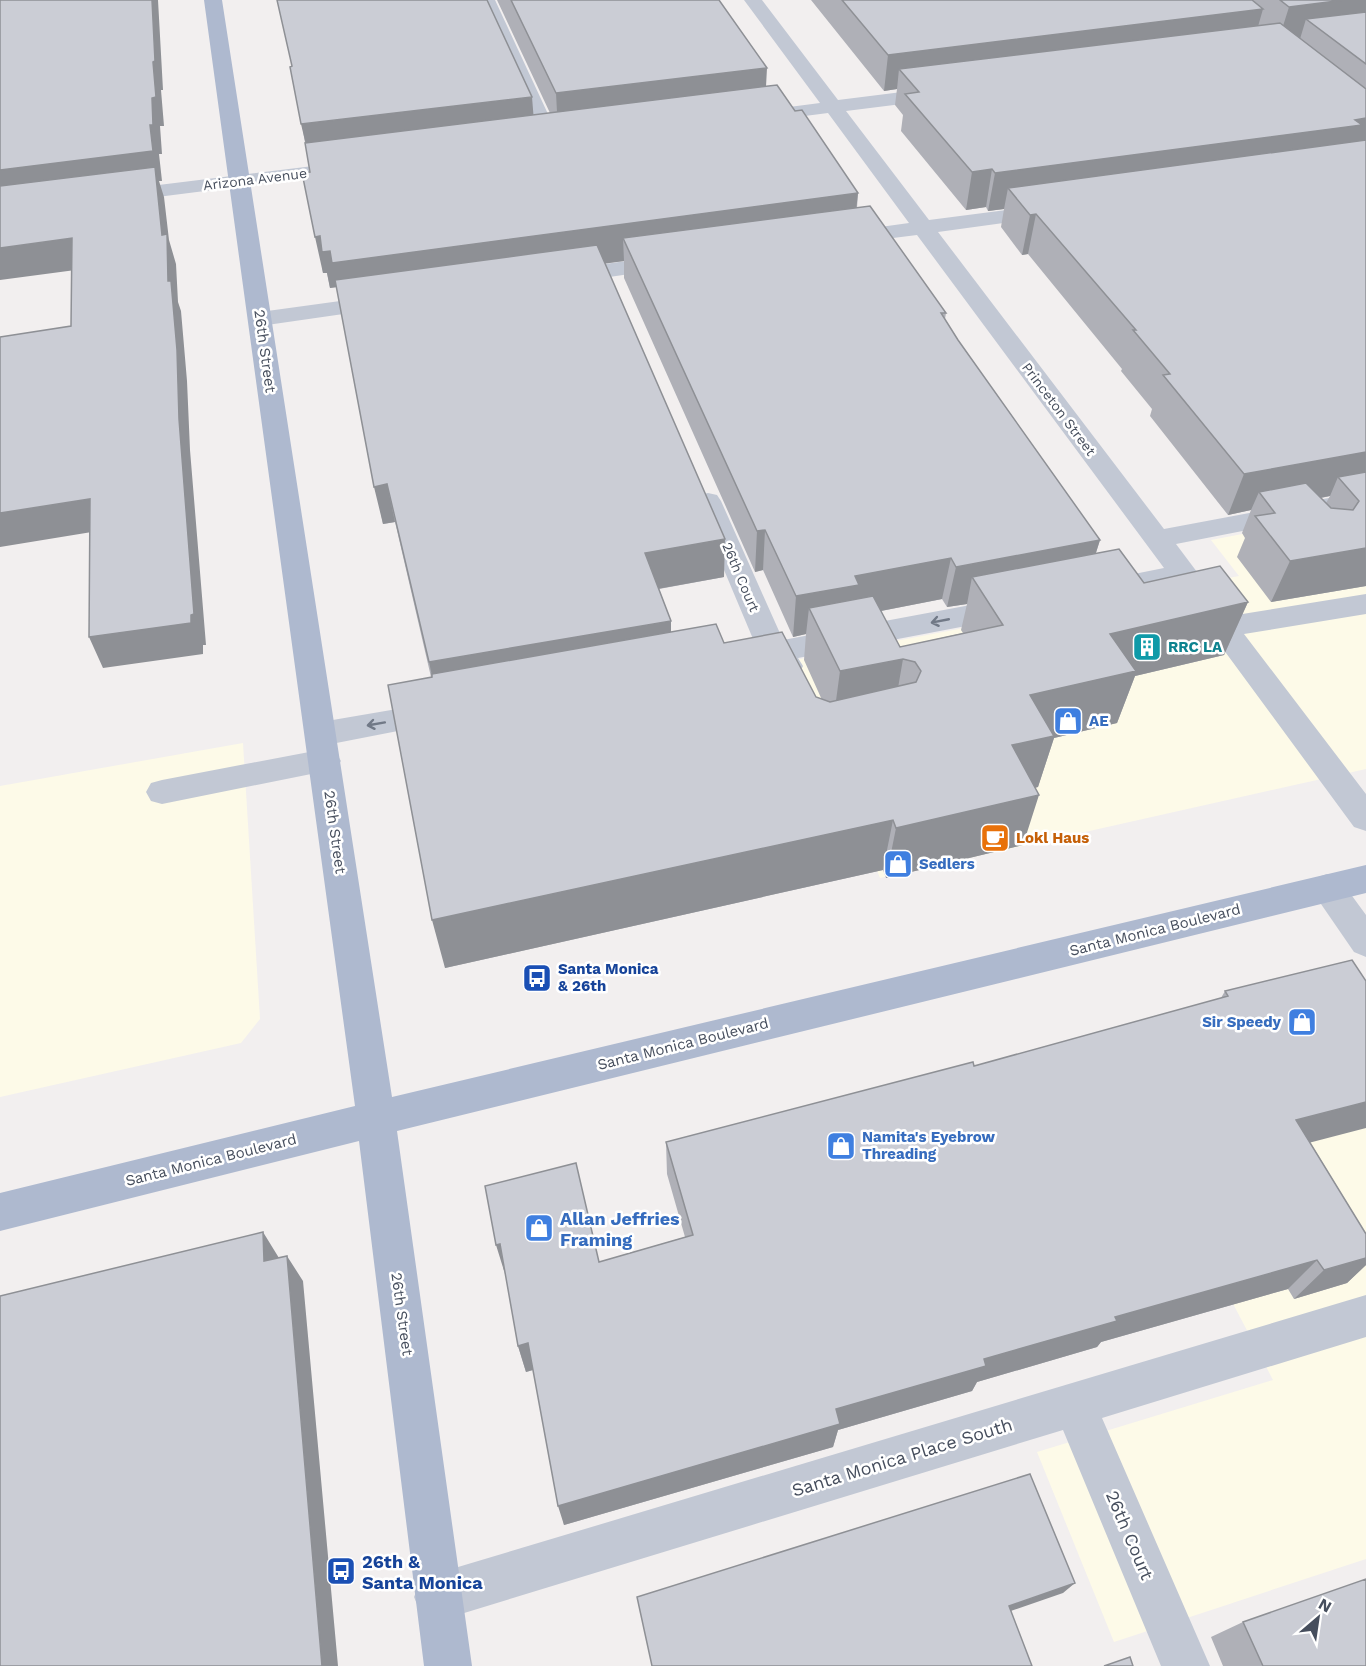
<svg xmlns="http://www.w3.org/2000/svg" width="1366" height="1666" viewBox="0 0 1366 1666" font-family="'Work Sans',sans-serif">
<rect width="100%" height="100%" fill="#f2efef"/>
<!-- commercial -->
<path fill="#fdfae8" d="M1366,510V769L880,878L790,661L1239,576L1211,540Z
M243,743L260,1019L241,1043L0,1097V786Z
M1366,989V1559L1114,1642L1037,1452L1273,1380L1103,1056Z"/>
<g fill="none" stroke-linecap="round" stroke-linejoin="round">
<!-- minor -->
<path fill="#c2c8d4" fill-rule="evenodd" d="M477,0H495L561,142L558,146H544L541,142Z
M744,0H762L838,100L942,87L949,89L951,93L949,97L942,99L846,111L929,220L1046,205L1053,207L1057,211L1053,215L1046,217L938,232L1164,529L1366,491V507L1176,544L1230,616L1366,594V614L1244,634L1366,794V831L1354,827L1176,585L1099,600L1089,597L1085,590L1089,583L1164,568L917,235L845,244L837,243L834,238L837,233L909,223L828,113L758,122L751,120L748,116L751,112L820,103Z
M346,162L353,164L356,168L353,172L118,202L111,200L108,196L111,192L118,190Z
M669,255L677,257L680,262L677,267L562,284L554,282L551,277L554,272L562,270Z
M384,295L392,297L395,302L392,307L260,326L252,324L248,319L252,314L260,312Z
M708,493L717,495L721,501L783,640L1008,598L1018,601L1022,608L1018,615L1008,618L798,658L803,666L799,674C782,678 781,672 769,664L746,668L736,665L731,658L736,651L756,646L695,501L699,495Z
M438,702L449,705L453,713L449,721L321,746L310,742L305,734L310,726L321,722Z
M325,749L336,753L341,761L336,769L162,804L151,801L146,792L151,783L162,780Z
M1327,874L1339,878L1366,915V957L1354,952L1310,888L1315,878Z
M1366,1295V1337L1102,1418L1210,1666H1161L1063,1430L438,1621L421,1614L414,1597L421,1580L438,1573Z"/>
<!-- major -->
<path fill="#aeb9cf" fill-rule="evenodd" d="M204,0H222L392,1097L1366,865V893L397,1131L472,1666H424L359,1141L0,1231V1193L355,1106Z"/>
</g>
<!-- wall -->
<path fill="#afb0b7" fill-rule="evenodd" d="M497,0H719L766,87L795,111L858,193L857,208L946,313L945,319L958,340L1100,540L1096,553L1144,583L1248,602L1224,655L1135,676L1117,723L1054,738L1038,787L1035,788L1023,845L886,878L883,870L445,968L431,677L395,522L383,524L337,287L330,288L327,273H323L310,172L292,66L533,115L550,113ZM624,261V278L755,572L763,570L793,637L806,634L804,660L822,700L816,697L724,643L671,632V621L659,589L724,577L605,263ZM942,599L947,607L967,604L961,630L963,633L900,647L881,611Z
M811,0H1366V586L1271,602L1237,557L1245,538L1242,533L1251,510L1228,515L1150,416L1152,409L1121,371L1122,369L1028,254L1022,255L1001,227L1004,209L988,211L986,207L966,210L901,131L903,115L895,105L897,89L884,91ZM1330,496L1326,503L1321,498Z
M1225,991L1310,1142L1366,1234V1265L1347,1283L1294,1299L1288,1289L1101,1342L1097,1347L977,1382L972,1391L838,1430L833,1447L564,1525L533,1370L526,1372L518,1346L599,1262L685,1237L667,1174L666,1142L974,1066L1221,998Z
M1243,1622L1366,1666H1223L1211,1637Z"/>
<!-- shaded-wall -->
<path fill="#8e9095" d="M152,0H158L163,90H161L164,126H160L162,154H159L162,181H159L164,197L169,240L176,264L178,302L181,311L187,381L190,450L206,645H203V654L103,668L89,637L168,281L0,201V170L150,125L153,62Z
M1344,0H1366V31L1306,19L1300,39L1278,42L1289,7Z
M1263,9L1253,44L899,69L897,89L884,91L888,55Z
M767,68L765,105L558,131L556,93Z
M532,97L535,134L310,162L301,124Z
M1366,118V153L1008,188L1004,209L988,211L995,173Z
M992,169L986,207L966,210L972,172Z
M858,193L854,229L623,238L624,261L340,300L337,287L330,288L327,273H323L315,237Z
M1036,214L1028,254L1022,255L1030,215Z
M72,238L83,269L0,280V248Z
M1366,452V490L1338,477L1330,496L1270,507L1259,492L1251,510L1228,515L1244,474Z
M387,484L395,522L383,524L374,487Z
M90,499L104,530L0,547V513Z
M765,530L763,570L755,572L757,531Z
M725,539L724,577L646,591L645,553Z
M1100,540L1087,580L972,577L967,604L947,607L956,567Z
M1366,548V586L1271,602L1290,561Z
M951,558L942,599L855,616L809,608L806,634L793,637L796,596L855,576Z
M1248,602L1224,655L1135,676L1117,723L1054,738L1038,787L997,796L1012,745L1030,695L1110,634Z
M671,621V659L437,700L429,662Z
M903,659L894,711L833,723L840,671Z
M1039,795L1023,845L886,878L896,828Z
M893,820L883,870L445,968L432,920Z
M1366,1102V1128L1270,1153L1296,1120Z
M263,1232L279,1258L264,1261Z
M500,1244L505,1274L496,1245Z
M287,1256L303,1281L338,1666H322Z
M1366,1258V1265L1347,1283L1294,1299L1324,1270Z
M1317,1260L1288,1289L1101,1342L1097,1347L977,1382L972,1391L838,1430L833,1447L564,1525L558,1506L836,1409L984,1359L1115,1317Z
M528,1343L536,1369L526,1372L518,1346Z
M1075,1583L1063,1593L999,1615L1009,1606Z"/>
<!-- building -->
<path fill="#cbcdd5" stroke="#8e9095" stroke-width="1.5" d="M0,0H152L155,61L153,62L156,97L152,98L153,125H150L153,151L0,170Z
M277,0H487L532,97L301,124L290,67L292,66Z
M511,0H719L767,68L556,93Z
M842,0H1252L1263,9L888,55Z
M1280,0H1344L1289,7Z
M1366,12V64L1306,19Z
M1280,23L1366,89V118L1355,120L1362,125L995,173L992,169L972,172L905,94L919,92L899,69Z
M777,85L795,111L802,110L858,193L332,263L330,251L322,252L320,236L315,237L302,173L310,172L305,143Z
M1366,140V452L1244,474L1163,375L1170,374L1133,330H1136L1036,214L1030,215L1008,188Z
M155,167L162,235L167,234L168,281H171L177,350L179,419L194,614L191,615V623L89,637L90,499L0,513V337L71,326L72,238L0,248V186Z
M870,206L946,313H941L958,340L1100,540L956,567L951,558L855,576L859,585L796,596L765,530L757,531L623,238Z
M597,245L725,539L645,553L671,621L429,662L387,484L374,487L335,280Z
M1366,472V548L1290,561L1255,516L1275,513L1259,492L1306,483L1331,508L1353,510L1359,501L1338,477Z
M1119,549L1144,583L1220,566L1248,602L1110,634L1136,671L1030,695L1054,736L1012,745L1039,795L896,828L893,820L432,920L388,685L432,677V674L716,624L724,643L782,632L816,697L830,702L916,682L921,671L915,662L903,659L840,671L809,608L873,596L900,647L1003,625L972,577Z
M1352,960L1366,981V1102L1296,1120L1366,1234V1258L1324,1270L1317,1260L1115,1317L1117,1321L984,1359L986,1366L836,1409L840,1424L558,1506L528,1343L518,1346L500,1244L496,1245L485,1186L576,1163L599,1262L693,1235L666,1142L973,1062L974,1066L1228,996L1225,991Z
M263,1232L264,1261L287,1256L322,1666H0V1296Z
M1030,1474L1075,1583L1009,1606L1032,1666H652L637,1597Z
M1366,1579V1666H1263L1243,1622Z
M1130,1657L1133,1666H1104Z"/>
<!-- one-way arrows -->
<defs><path id="oneway-shaft" d="M-6 0H5M1.5-3L5.5 0L1.5 3" fill="none" stroke-width="1.6" stroke-linecap="round" stroke-linejoin="round" transform="scale(1.5)"/></defs>
<g stroke="#717987">
<use href="#oneway-shaft" transform="translate(940 621) rotate(169)"/>
<use href="#oneway-shaft" transform="translate(376 724) rotate(170)"/>
</g>
<!-- icons -->
<defs>
<g id="building-square" transform="scale(1.5)"><rect x="-9" y="-9" width="18" height="18" rx="4" fill="#0f9aa8" stroke="#fff"/><path d="M-4-6H4V6H1V3H-1V6H-4ZM-2.5-4.3h1.7v1.8h-1.7ZM.8-4.3h1.7v1.8H.8ZM-2.5-1h1.7V.8h-1.7ZM.8-1h1.7V.8H.8Z" fill="#fff"/></g>
<g id="shop-square" transform="scale(1.5)"><rect x="-9" y="-9" width="18" height="18" rx="4" fill="#3f7fe0" stroke="#fff"/><path d="M-5-2.5h2.3a2.7 3.5 0 0 1 5.4 0H5L5.5 6h-11ZM-1.5-2.5h3a1.5 2.3 0 0 0-3 0Z" fill="#fff"/></g>
<g id="cafe-square" transform="scale(1.5)"><rect x="-9" y="-9" width="18" height="18" rx="4" fill="#e8710a" stroke="#fff"/><path d="M-5.5-4.5H6V0H3Q3 3.5 0 3.5H-2.5Q-5.5 3.5-5.5 0ZM3-3.2v2h1.7v-2ZM-6 4.5H4V6H-6Z" fill="#fff"/></g>
<g id="bus-square" transform="scale(1.5)"><rect x="-9" y="-9" width="18" height="18" rx="4" fill="#1a4fb4" stroke="#fff"/><path d="M-5-6H5V4H4V6H2V4H-2V6H-4V4H-5ZM-3.5-4V0h7V-4ZM-3.5 1.2v1.5H-2V1.2ZM2 1.2v1.5H3.5V1.2Z" fill="#fff"/></g>
</defs>
<g fill-rule="evenodd">
<use href="#building-square" x="1147" y="647"/>
<use href="#shop-square" x="1068" y="721"/>
<use href="#cafe-square" x="995" y="838"/>
<use href="#shop-square" x="898" y="864"/>
<use href="#bus-square" x="537" y="978"/>
<use href="#shop-square" x="1302" y="1022"/>
<use href="#shop-square" x="841" y="1146"/>
<use href="#shop-square" x="539" y="1228"/>
<use href="#bus-square" x="341" y="1571"/>
</g>
<g text-anchor="middle" dominant-baseline="central" stroke-width="5" stroke-linejoin="round" paint-order="stroke">
<!-- far-street labels -->
<g font-size="14" fill="#464e5d" stroke="#fff">
<text transform="translate(255 179) rotate(-7)">Arizona Avenue</text>
<text transform="translate(1059 409) rotate(53)">Princeton Street</text>
<text transform="translate(741 577) rotate(67)">26th Court</text>
</g>
<!-- street labels -->
<g font-size="15" fill="#464e5d" stroke="#fff">
<text transform="translate(265 351) rotate(82)">26th Street</text>
<text transform="translate(335 832) rotate(82)">26th Street</text>
<text transform="translate(1155 930) rotate(-14)">Santa Monica Boulevard</text>
<text transform="translate(683 1044) rotate(-14)">Santa Monica Boulevard</text>
<text transform="translate(211 1160) rotate(-14)">Santa Monica Boulevard</text>
<text transform="translate(402 1314) rotate(82)">26th Street</text>
</g>
<!-- culture labels -->
<g font-size="15" font-weight="bold" fill="#0d838f" stroke="#fff" text-anchor="start">
<text x="1168" y="647">RRC LA</text>
</g>
<!-- shop labels -->
<g font-size="15" font-weight="bold" fill="#366cbe" stroke="#fff" text-anchor="start">
<text x="1089" y="721">AE</text>
<text x="919" y="864">Sedlers</text>
<text x="1281" y="1022" text-anchor="end">Sir Speedy</text>
<text x="862" y="1137">Namita's Eyebrow<tspan x="862" dy="17">Threading</tspan></text>
</g>
<!-- food labels -->
<g font-size="15" font-weight="bold" fill="#c56008" stroke="#fff" text-anchor="start">
<text x="1016" y="838">Lokl Haus</text>
</g>
<!-- transit labels -->
<g font-size="15" font-weight="bold" fill="#164399" stroke="#fff" text-anchor="start">
<text x="558" y="969">Santa Monica<tspan x="558" dy="17">&amp; 26th</tspan></text>
</g>
<!-- near-shop labels -->
<g font-size="18" font-weight="bold" fill="#366cbe" stroke="#fff" text-anchor="start">
<text x="560" y="1218">Allan Jeffries<tspan x="560" dy="21">Framing</tspan></text>
</g>
<!-- near-street labels -->
<g font-size="18" fill="#464e5d" stroke="#fff">
<text transform="translate(902 1457) rotate(-17)">Santa Monica Place South</text>
<text transform="translate(1130 1535) rotate(67)">26th Court</text>
</g>
<!-- near-transit labels -->
<g font-size="18" font-weight="bold" fill="#164399" stroke="#fff" text-anchor="start">
<text x="362" y="1561">26th &amp;<tspan x="362" dy="21">Santa Monica</tspan></text>
</g>
</g>
<!-- north arrow -->
<g transform="translate(1318 1618) rotate(29)" stroke="#ffffff" stroke-width="4.5" paint-order="stroke">
<path d="M0-4.5L10 22L0 15L-10 22Z" fill="#464e5d"/>
<text y="-9" font-size="16" font-weight="bold" text-anchor="middle" fill="#464e5d">N</text>
</g>
</svg>
